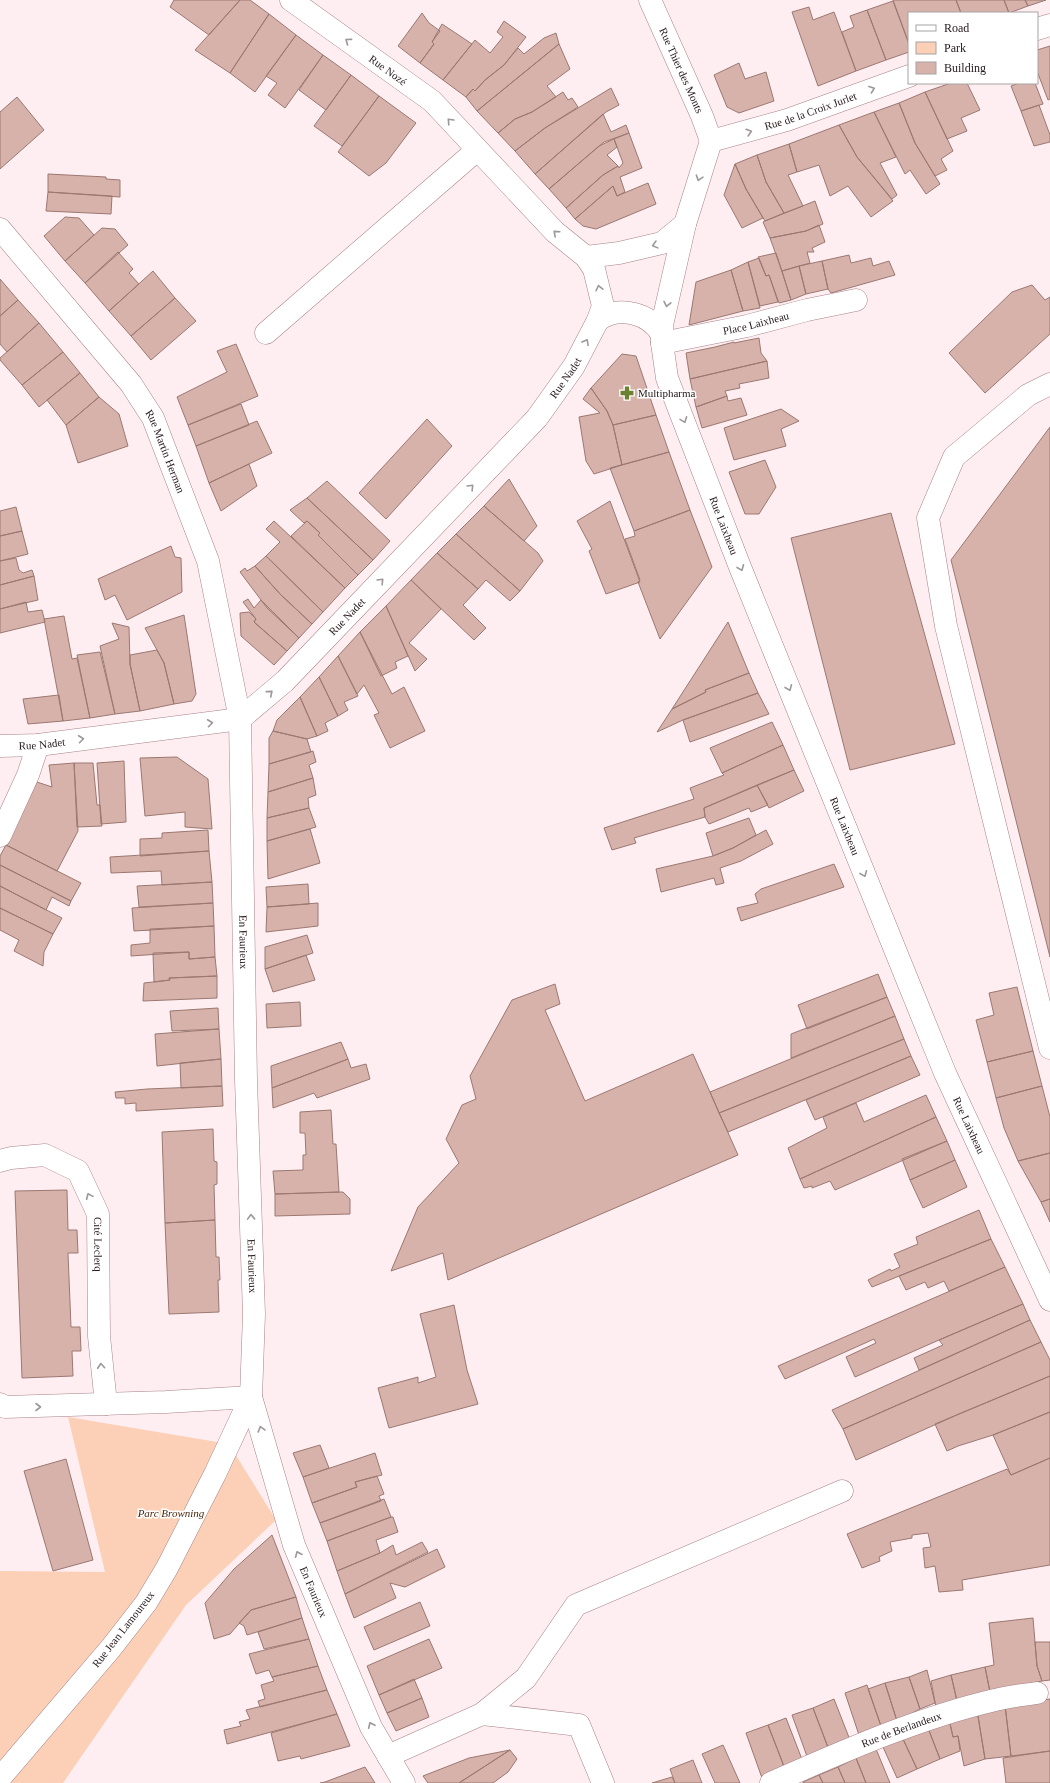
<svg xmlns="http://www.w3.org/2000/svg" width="1050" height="1783" viewBox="0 0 1050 1783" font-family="'Times New Roman',serif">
<rect width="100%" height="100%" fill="#ffeef1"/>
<!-- green -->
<path fill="#fbd0b6" d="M68,1417L229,1444L276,1520L186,1605L63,1783H0V1571L105,1572Z"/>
<!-- building -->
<path fill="#d7b2aa" stroke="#9b7872" d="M174,0H240L209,35L170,7Z
M240,0H250L269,14L230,73L195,50Z
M956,0L961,13H909V44L893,0Z
M956,0H1004L1009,13H961Z
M1004,0H1025L1028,6L1009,13Z
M1025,0H1046L1028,6Z
M893,1L909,44V52L886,60L867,10Z
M809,7L813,20L834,12L856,71L818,86L792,12Z
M867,10L886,60L856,71L842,32L854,27L850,16Z
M422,13L429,23L440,31L432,42L434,44L420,63L398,46Z
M269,14L296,35L255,92L230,73Z
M504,21L526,37L504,65L485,80L475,91L473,89L466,97L443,80L475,40L490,53L503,37L497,32Z
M442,24L472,44L443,80L420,63L434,44L432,42Z
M556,33L559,44L477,111L466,97L473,89L475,91L485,80L504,65L518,48L524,54L544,38Z
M296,35L323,55L285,108L268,95L277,83L266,76Z
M559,44L570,69L547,86L556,97L532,112L515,119L498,133L477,111Z
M1050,46V99L1048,100L1037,71V50Z
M323,55L351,75L326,110L299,90Z
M739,63L745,79L766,72L774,101L739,113L727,107L714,75Z
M351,75L379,96L342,146L314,126Z
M951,83H967L980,110L961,118L967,131L947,139L925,92Z
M1019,83H1035L1043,104L1021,111L1011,86Z
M611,88L619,105L606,112L535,174L515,151L545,128Z
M563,92L568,100L572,98L578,107L545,128L515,151L498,133L515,119L532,112Z
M925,92L953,151L941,159L947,170L935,176L915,143L899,103Z
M379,96L416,123L386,163L369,176L338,152Z
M17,97L44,130L0,169V112Z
M899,103L915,143L940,184L926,194L910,170L905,174L874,112Z
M1039,105L1050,135V142L1034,146L1021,111Z
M874,112L896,157L880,163L897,195L892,199L857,157L839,125Z
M603,114L611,132L626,125L629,133L604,142L549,189L535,174Z
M839,125L857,157L893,201L871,217L848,186L830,196L819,165L797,172L789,144Z
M629,133L642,168L620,177L625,192L617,196L613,186L575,219L566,208L603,175L618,166L619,168L623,163L614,139Z
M614,139L617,147L607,155L618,166L603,175L566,208L549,189L599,146Z
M789,144L797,172L788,175L803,206L784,213L766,182L757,155Z
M757,155L766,182L784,213L765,221L746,189L735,164Z
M735,164L746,189L763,218L742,228L724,195Z
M48,174L106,177V179L120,180V197L48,192Z
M648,183L656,204L596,229L583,226L575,219L613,186L617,196Z
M48,192L112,196L111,214L46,211Z
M815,201L823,224L806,231L770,238L763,222L765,221Z
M65,217L79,218L94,235L65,261L44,236Z
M819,225L825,242L812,248L814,252H807L810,263L782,271L770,238L806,231Z
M102,228L115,229L128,245L85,283L65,261Z
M118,252L133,269L129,273L139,284L109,311L85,283Z
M776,253L791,300L779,303L769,275L766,276L758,257Z
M849,255L851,263L871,258L873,266L889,261L895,275L831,293L828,289L822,261Z
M759,258L766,276L769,275L778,302L760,306L748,262Z
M822,261L828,289L806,294L799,266Z
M748,262L760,308L743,311L731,270Z
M799,266L806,294L791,300L782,271Z
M731,270L743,311L689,325L696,282Z
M153,271L175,298L131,336L109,311Z
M0,279L18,300L0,316Z
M1032,285L1045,300L1050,297V334L985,393L949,353L1012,292Z
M175,298L196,321L151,360L131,336Z
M18,300L39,323L7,352L0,344V316Z
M39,323L63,352L22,385L0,360V358Z
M759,338L761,353L767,361L690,379L686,353L715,347L734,342V343Z
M236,344L258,396L188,425L177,397L227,372L217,351Z
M63,352L80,373L39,407L22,385Z
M622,354L636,356L656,415L613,425L607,411L591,388Z
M767,361L769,378L739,384L740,388L725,391L727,396L696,407L690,379Z
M80,373L99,397L66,425L47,400Z
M591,388L607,411L613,425L622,465L594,474L586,461L579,417L600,413L583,399Z
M727,396L728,401L741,398L747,415L702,428L696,407Z
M99,397L119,414L128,446L78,463L66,425Z
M241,404L249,425L196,446L188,425Z
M781,409L799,421L781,429L786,446L734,460L724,428Z
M656,415L669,452L622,465L613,425Z
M427,419L452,446L386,519L359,493Z
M257,421L272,453L209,483L196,446Z
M1050,427V957L951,560Z
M669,452L690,510L634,531L610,468Z
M765,460L776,487L759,514H745L729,472Z
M249,464L257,486L221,511L209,483Z
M509,479L537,526L524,541L484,506Z
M327,481L390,541L373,560L307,498Z
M307,498L373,560L358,575L318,535L320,533L307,521L304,523L290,510Z
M610,501L640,582L606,594L589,551L592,549L577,521Z
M484,506L538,553L543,561L520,591L456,534Z
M16,507L22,531L0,536V511Z
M690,510L712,567L660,639L638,582L640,580L625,539L635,536L634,531Z
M891,513L955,744L850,770L791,538Z
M274,521L345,588L323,612L266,556L280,542L266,529Z
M307,521L320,533L318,535L358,575L345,588L291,536Z
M22,531L28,554L0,561V536Z
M456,534L520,591L510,601L486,580L478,589L437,553Z
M171,546L175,557L181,558L182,592L127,620L115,595L105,600L98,579Z
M437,553L478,589L463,605L486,628L474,640L411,580Z
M266,556L323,612L312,624L280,594L255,566Z
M16,558L19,570L23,573L32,570L34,576L0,585V561Z
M255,566L280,594L312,624L299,638L267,608L240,572L245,568L247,571Z
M34,576L38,600L0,609V585Z
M411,580L441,609L409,643L427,659L415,671L386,606Z
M248,599L254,608L261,600L299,638L287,651L254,622L256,619L243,602Z
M26,602L28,612L42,610L45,622L0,633V609Z
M386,606L408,656L395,662L397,668L381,676L360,632Z
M249,612L256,619L254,622L287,651L274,665L241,636L240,613Z
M184,615L196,694L192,701L174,704L164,663L145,628Z
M64,616L72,659L77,658L90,718L63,721L44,619Z
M728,622L749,673L705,690L706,692L672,709Z
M112,623L129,627L130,664L140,711L115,714L100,646L119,639Z
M360,632L392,694L404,687L425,731L390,748L374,715L379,713L364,685L357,694L338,656Z
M157,650L164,663L174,704L140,711L130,664V655Z
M100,652L115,714L90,718L77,655Z
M338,656L358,696L344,702L348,710L338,716L319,677Z
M749,673L758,693L683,720L657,732L672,709L706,692L705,690Z
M319,677L338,716L325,723L328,731L317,736L300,697Z
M758,693L769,714L690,742L683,720Z
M59,695L63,721L28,724L23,699Z
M300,697L317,736L307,739L273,731L277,720Z
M772,722L783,745L722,773L710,748Z
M273,731L307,739L311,752L269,764V738Z
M783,745L794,770L704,808L705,817L634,838L636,843L612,850L604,828L694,799L690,788L724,775L722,773Z
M313,751L316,762L309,765L313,778L268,792L269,764Z
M177,757L208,779L212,829L185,827V812L145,816L140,758Z
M124,761L126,822L101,824L97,763Z
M74,763H93L97,805H100L102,826L77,827Z
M74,763L78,831L57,871L6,845L37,782L52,787L49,765Z
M794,770L804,791L769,808L757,785Z
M313,778L316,795L308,798L309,808L267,818L268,792Z
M757,785L768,805L751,812L749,808L709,824L705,817L704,808Z
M309,808L316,827L267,841V818Z
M749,818L756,835L733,848L713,856L706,833Z
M310,829L320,863L268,879L267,841Z
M208,830L209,851L140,856V839L162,838V833Z
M766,830L773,844L741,861L720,868L724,883L716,885L714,878L661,892L656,869L713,856L733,848Z
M6,845L81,883L71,901L0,865V856Z
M209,851L212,882L162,885L161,871L111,873L110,857Z
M834,864L844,887L741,921L737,908L758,903L755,894L761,889Z
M0,865L71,901L69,906L52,897L46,910L0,886Z
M212,882L213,903L139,907L137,886Z
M308,884L309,904L267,907L266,887Z
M0,886L62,918L53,934L0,908Z
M213,903L214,926L134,931L132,908Z
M318,903V926L266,932L267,907Z
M0,908L53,934L44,952L43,966L14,951L19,940L0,930Z
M214,926L215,957L189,959V952L131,956V945L150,943V929Z
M307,935L313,953L265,969V947Z
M189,952V959L215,957L217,976L169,978L170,980L154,982L153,953Z
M306,955L315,980L273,992L265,969Z
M878,974L887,997L807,1029L798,1005Z
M217,976V998L143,1001L144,983L170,980L169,978Z
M555,984L560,1004L545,1010L585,1101L693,1054L738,1155L448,1280L443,1253L391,1271L418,1207L459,1163L446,1139L462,1105L476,1099L470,1076L512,1000Z
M1017,987L1033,1051L987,1062L976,1020L994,1015L989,993Z
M887,997L895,1016L791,1058V1034Z
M300,1002L301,1026L267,1028L266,1004Z
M218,1008L219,1029L172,1031L170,1011Z
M895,1016L904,1039L719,1113L710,1092Z
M219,1029L221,1059L157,1066L155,1034Z
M904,1039L911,1056L728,1132L719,1113Z
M341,1042L348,1059L272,1088L271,1066Z
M1033,1051L1042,1086L996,1098L987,1062Z
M911,1056L920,1075L815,1120L806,1100Z
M221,1059L222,1086L181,1088L180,1063Z
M348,1059L351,1068L366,1064L370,1079L317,1098L314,1093L273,1108L272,1088Z
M222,1086L223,1106L136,1111V1103L125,1104V1098H116L115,1092L147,1089Z
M1042,1086L1050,1117V1153L1018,1161L1004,1128L996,1098Z
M926,1095L936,1117L800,1179L788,1148L827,1128L823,1117L856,1103L864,1122Z
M331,1110L333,1144H336L339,1192L275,1194L273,1171L303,1170V1155H306L305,1133H300V1112Z
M936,1117L947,1141L835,1190L830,1181L812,1188V1186L804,1188L800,1179Z
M213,1129L214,1161L217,1162V1184L214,1185L215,1220L165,1223L162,1132Z
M947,1141L955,1160L910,1180L902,1159Z
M1050,1153V1199L1041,1202L1018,1161Z
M955,1160L967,1187L923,1208L910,1180Z
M67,1190L68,1230H77L78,1253H68L71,1327H80L81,1351H72L73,1376L22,1378L15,1191Z
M343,1192L350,1199V1214L275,1216V1194Z
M1050,1199V1222L1041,1202Z
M979,1210L991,1239L872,1287L868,1280L890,1269L891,1271L900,1267L894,1254L918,1244L916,1237Z
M215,1220L216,1257H219L220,1280H218L219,1312L169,1314L165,1223Z
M991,1239L1005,1267L949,1291L944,1281L928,1288L925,1282L906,1290L899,1276Z
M1005,1267L1023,1304L939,1340L855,1377L846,1357L876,1343L874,1339L785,1379L778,1366Z
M1023,1304L1030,1320L919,1370L914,1358L943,1345L939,1340Z
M454,1305L467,1370L478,1404L389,1428L378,1388L418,1377V1383L436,1377L420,1314Z
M1030,1320L1041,1342L843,1429L832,1410Z
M1041,1342L1050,1360V1376L959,1414L856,1460L843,1429Z
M1050,1376V1412L993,1435L958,1446L947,1451L935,1424Z
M1050,1412V1458L1011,1475L993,1435Z
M320,1445L329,1468L303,1477L293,1453Z
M375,1453L382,1475L355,1482L357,1487L312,1503L303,1477Z
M1050,1458V1565L962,1580L963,1590L939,1592L935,1566L925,1568L923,1548L931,1547L928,1533L912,1535V1538L890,1542L892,1551L879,1557L880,1561L862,1568L847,1534L1007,1469L1011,1475Z
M66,1459L93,1560L53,1571L24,1471Z
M377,1476L384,1494L379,1496L381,1501L320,1523L312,1503L357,1487L355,1482Z
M384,1499L391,1517L327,1541L320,1523Z
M391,1517H393L398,1532L376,1540L380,1553L337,1571L327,1541Z
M272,1535L296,1597L251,1610L230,1634L214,1639L205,1603L234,1569Z
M422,1542L428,1552L345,1594L337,1571L380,1553L393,1545L396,1555Z
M437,1549L445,1567L405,1587L390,1583L396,1598L354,1618L345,1594Z
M296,1597L302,1618L247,1635L244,1626L239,1623L251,1610Z
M420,1602L430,1626L374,1650L364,1627Z
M302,1618L309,1639L264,1649L258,1632Z
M1033,1618L1037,1666L1042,1681L990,1692L985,1667L994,1665L989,1623Z
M309,1639L318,1666L272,1677L269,1670L256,1674L249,1654Z
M429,1639L442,1668L379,1695L367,1666Z
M1035,1642H1050V1680L1042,1681L1037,1666Z
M318,1666L327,1690L260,1707L258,1701L265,1699L261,1685L274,1681L272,1677Z
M985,1667L990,1692L957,1701L951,1675Z
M927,1670L935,1703L920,1709L909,1677Z
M951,1675L957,1701L936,1707L931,1681Z
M909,1677L920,1709L897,1721L885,1683Z
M414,1679L422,1698L387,1713L379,1695Z
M885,1683L897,1721L881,1726L868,1689Z
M867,1685L881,1726L859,1735L845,1693Z
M327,1690L337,1714L227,1744L224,1730L241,1726L239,1722L250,1719L246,1710Z
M422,1698L429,1717L396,1731L387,1713Z
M834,1699L850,1740L829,1750L813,1708Z
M1050,1699V1751L1011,1756L1005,1705Z
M1005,1705L1011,1756L985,1759L977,1710Z
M813,1708L829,1750L808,1759L792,1715Z
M977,1710L985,1759L964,1766L958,1736L953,1737L949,1719Z
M337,1714L350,1746L301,1759L300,1756L278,1761L271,1733Z
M786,1718L803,1762L785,1769L768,1725Z
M949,1719L953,1737L958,1736L960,1751L940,1759L928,1728Z
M768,1725L785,1769L762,1778L746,1733Z
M928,1728L940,1759L917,1769L903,1739Z
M903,1739L917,1769L897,1778L883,1747Z
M723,1745L740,1783H715L702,1754Z
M876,1749L890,1783H866L856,1758Z
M510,1750L459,1783H428L423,1776L469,1758Z
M510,1750L517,1759L508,1772L493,1783H459Z
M1050,1751V1783H1006L1003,1758Z
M856,1758L866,1783H845L838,1767Z
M693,1760L702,1783H675L670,1769Z
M365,1767L375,1783H320L325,1782Z
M838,1767L845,1783H823L819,1775Z
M819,1775L823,1783H803V1782Z
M672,1777L675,1783H652Z"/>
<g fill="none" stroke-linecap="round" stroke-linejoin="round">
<!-- minor casing -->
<g stroke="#a78389" stroke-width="23">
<g id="minor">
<path id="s1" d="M650,0L702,116L711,141"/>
<path d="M1037,29L1050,25"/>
<path id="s2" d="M711,141L685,224L662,325V343L667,378L740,567L945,1073L1050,1300"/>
<path id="s3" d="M711,141L787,120L909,76"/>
<path id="s4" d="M0,229L131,384L153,418L208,561L240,719L246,1080L254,1314L251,1397L294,1545L371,1727L404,1783"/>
<path d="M586,257L619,253L662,243L685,224"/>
<path d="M598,320C619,305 650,313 662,335"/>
<path d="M266,333L477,150"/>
<path id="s5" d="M662,343L747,326L807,310L856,300"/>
<path d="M1050,384L1028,395L954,457L928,518L946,626L1050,1048"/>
<path id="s6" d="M0,746L38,745L240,719L285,681L537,418L574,366L598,320L603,306L594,269L586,257L555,232L432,101L291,0"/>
<path d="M0,836L28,775L38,745"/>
<path id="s7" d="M0,1161L11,1158L45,1155L78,1171L98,1214L99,1336L106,1404"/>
<path d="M0,1404L5,1407L166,1402L251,1397L215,1474L167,1568L146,1603L111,1648L0,1778"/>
<path d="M482,1714L579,1725L603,1783"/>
<path d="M388,1756L482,1714L526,1678L576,1605L842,1491"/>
<path id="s8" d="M771,1783C844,1751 918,1718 995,1700C1009,1696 1024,1695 1037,1693"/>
</g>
</g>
<!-- minor -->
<use href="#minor" stroke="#fff" stroke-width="22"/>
</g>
<!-- one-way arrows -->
<defs><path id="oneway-chevron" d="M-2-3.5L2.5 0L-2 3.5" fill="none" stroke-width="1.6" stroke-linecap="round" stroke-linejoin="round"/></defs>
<g stroke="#9d9798">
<use href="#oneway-chevron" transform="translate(348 41) rotate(-144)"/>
<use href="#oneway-chevron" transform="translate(872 89) rotate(-20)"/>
<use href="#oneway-chevron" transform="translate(450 121) rotate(-133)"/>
<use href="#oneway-chevron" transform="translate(749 132) rotate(-17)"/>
<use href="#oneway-chevron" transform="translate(699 178) rotate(108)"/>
<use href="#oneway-chevron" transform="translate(556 233) rotate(-138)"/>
<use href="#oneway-chevron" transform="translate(655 245) rotate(165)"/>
<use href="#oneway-chevron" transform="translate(599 288) rotate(-103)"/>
<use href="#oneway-chevron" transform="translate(667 304) rotate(102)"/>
<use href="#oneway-chevron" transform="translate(586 342) rotate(-61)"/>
<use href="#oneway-chevron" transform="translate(684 420) rotate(69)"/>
<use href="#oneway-chevron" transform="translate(471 487) rotate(-46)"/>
<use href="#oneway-chevron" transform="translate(741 568) rotate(68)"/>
<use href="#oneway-chevron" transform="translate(381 581) rotate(-46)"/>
<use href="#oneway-chevron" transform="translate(789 688) rotate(68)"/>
<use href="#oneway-chevron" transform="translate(270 693) rotate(-40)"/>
<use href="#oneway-chevron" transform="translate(210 723) rotate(-7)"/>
<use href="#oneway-chevron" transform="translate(81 739) rotate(-7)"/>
<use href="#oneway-chevron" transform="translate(864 874) rotate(68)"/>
<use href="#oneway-chevron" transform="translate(89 1196) rotate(-114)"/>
<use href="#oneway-chevron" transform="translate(251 1217) rotate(-92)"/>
<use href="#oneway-chevron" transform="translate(101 1366) rotate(-94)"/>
<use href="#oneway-chevron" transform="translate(38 1407)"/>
<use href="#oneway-chevron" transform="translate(261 1429) rotate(-106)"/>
<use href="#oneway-chevron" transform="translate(298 1554) rotate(-113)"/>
<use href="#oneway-chevron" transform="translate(371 1725) rotate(-115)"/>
</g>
<!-- icons -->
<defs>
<g id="pharmacy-bare" transform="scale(1.08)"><path d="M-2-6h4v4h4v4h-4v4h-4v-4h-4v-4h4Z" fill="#6b8030" stroke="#fff" stroke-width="2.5" paint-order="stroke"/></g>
</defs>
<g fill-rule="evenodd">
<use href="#pharmacy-bare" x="627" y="393"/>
</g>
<g text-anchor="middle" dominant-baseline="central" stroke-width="3" stroke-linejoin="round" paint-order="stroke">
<!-- street labels -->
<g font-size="11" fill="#251719" stroke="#fff">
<text transform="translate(388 70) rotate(36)">Rue Nozé</text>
<text stroke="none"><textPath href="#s1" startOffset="77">Rue Thier des Monts</textPath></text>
<text stroke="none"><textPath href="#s3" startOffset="104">Rue de la Croix Jurlet</textPath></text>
<text stroke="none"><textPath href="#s5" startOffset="96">Place Laixheau</textPath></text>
<text stroke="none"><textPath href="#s6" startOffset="714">Rue Nadet</textPath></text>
<text stroke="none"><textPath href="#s4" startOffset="279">Rue Martin Herman</textPath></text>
<text stroke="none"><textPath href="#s2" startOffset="402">Rue Laixheau</textPath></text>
<text stroke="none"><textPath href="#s6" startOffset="390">Rue Nadet</textPath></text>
<text stroke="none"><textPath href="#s6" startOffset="42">Rue Nadet</textPath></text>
<text stroke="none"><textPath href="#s2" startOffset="726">Rue Laixheau</textPath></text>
<text stroke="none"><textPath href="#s4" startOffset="781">En Faurieux</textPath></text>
<text stroke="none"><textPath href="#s2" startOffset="1050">Rue Laixheau</textPath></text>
<text stroke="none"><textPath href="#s7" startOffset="160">Cité Leclerq</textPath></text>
<text stroke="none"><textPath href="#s4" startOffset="1105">En Faurieux</textPath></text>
<text stroke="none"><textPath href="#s4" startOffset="1441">En Faurieux</textPath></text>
<text transform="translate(123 1629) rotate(-52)">Rue Jean Lamoureux</text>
<text stroke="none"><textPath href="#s8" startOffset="141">Rue de Berlandeux</textPath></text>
</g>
<!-- poi labels -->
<g font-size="11" fill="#251719" stroke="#fff" text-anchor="start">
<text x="638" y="393">Multipharma</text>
</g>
<!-- park labels -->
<g font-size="11" font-style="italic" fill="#47270f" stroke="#fff">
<text x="171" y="1513">Parc Browning</text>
</g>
</g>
<!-- legend -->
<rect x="908" y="12" width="130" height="72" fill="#ffffff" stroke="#a8a2a3"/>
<rect x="916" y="25" width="20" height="6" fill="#ffffff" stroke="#a8a2a3"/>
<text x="944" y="32" font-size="12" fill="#251719">Road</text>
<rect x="916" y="42" width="20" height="12" fill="#fbd0b6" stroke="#a8a2a3"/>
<text x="944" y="52" font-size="12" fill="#251719">Park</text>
<rect x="916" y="62" width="20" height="12" fill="#d7b2aa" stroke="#a8a2a3"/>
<text x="944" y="72" font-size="12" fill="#251719">Building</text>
</svg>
